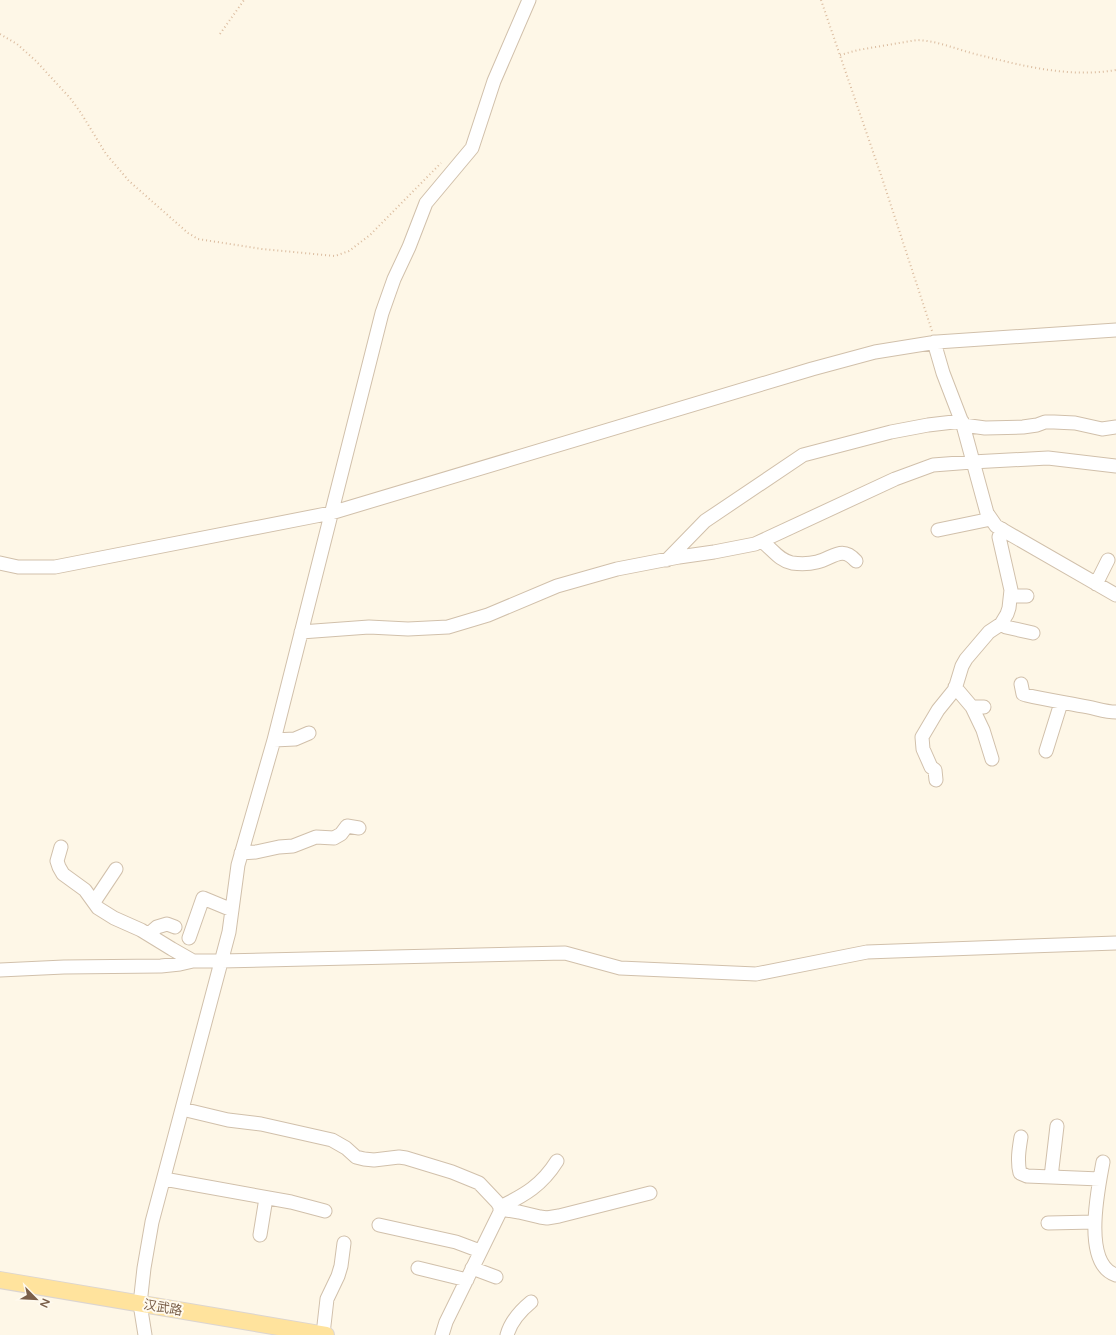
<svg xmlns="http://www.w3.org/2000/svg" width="1116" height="1335" viewBox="0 0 1116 1335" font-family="'Varela Round','Noto Sans SC',sans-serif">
<rect width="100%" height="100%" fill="#fef7e7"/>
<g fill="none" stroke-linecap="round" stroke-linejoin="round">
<!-- minor casing -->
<g stroke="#d1c0ab" stroke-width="15">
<path id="minor" d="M934,342L943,373L963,425L987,513L996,526L1116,595
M963,425L985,428L1023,427L1037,425L1045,422H1054L1075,423L1102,429L1116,427
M938,530L991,519
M761,541C772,548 778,560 792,563C800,564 809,564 817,562C833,558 842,545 856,561
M667,560L705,521L803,455L891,432L928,425L962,421
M0,563L18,567H55L331,513L812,369L875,352L937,342L1116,330
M1096,584L1108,560
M1011,596H1027
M1001,624L1006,627L1033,633
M301,632L369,627L408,629L448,627L488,615L557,586L617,569L679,557L714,552L755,544L895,479L933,465L972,462L1048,458L1116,466
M1021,684L1023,694L1026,695C1047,700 1068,703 1088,707C1098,709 1106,712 1116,712
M955,687L972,707H984
M972,707L983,730L992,759
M274,740L295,739L309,733
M1046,751L1061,703
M936,780L935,770L931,767L923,749L922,737L938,710L955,689L962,666L966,659L989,632L1001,624L1007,614L1009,608L1011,590L999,537L1002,529
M61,847L57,861L59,867L63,874L85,890L98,908L114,918L141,930L172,949L193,961
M241,853L256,852L279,847L293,846L316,837L334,838L341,834L347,826L359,828
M94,902L116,869
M149,934L157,927L167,924L175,927
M189,938L203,898L232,910
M0,970L64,967L161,966L180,964L193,961H221L565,953L620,968L756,974L867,952L1116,943
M182,1109L228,1120L261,1124L332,1140L346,1148L356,1157L364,1159L374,1160L399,1157L406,1158L452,1172L479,1183L497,1202L500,1207V1212L446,1322L442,1335
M1021,1137C1019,1149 1017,1161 1020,1173L1027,1176L1100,1179
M1103,1162C1098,1189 1082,1264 1116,1275
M1051,1177L1057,1126
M164,1179L291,1202L325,1211
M500,1207C525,1195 542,1185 557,1161
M500,1209L519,1212L540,1217L547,1218L559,1216L650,1193
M1048,1223L1095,1222
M379,1225L456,1242L480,1251
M260,1235L266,1198
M418,1268L467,1280
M472,1268L496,1277
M323,1334L327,1299L338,1276L341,1266L344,1243
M145,1335L140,1304L144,1268L152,1222L229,932L238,865L274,740L382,313L394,279L409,247L426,203L472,148L494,81L529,0
M507,1335C511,1321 520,1311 531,1302"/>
</g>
<!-- major casing -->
<g stroke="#dcd5d0" stroke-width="18">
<path id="major" d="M0,1280L326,1335"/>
</g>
<!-- path -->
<path stroke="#dbbc9f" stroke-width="2" stroke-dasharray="1 3" stroke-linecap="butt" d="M821,0L882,178L932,331
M0,34L17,44L36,61L70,98L81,113L106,154L112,161L129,181L188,233L198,239L262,249L335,256L349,251L370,235L441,163
M220,34L244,0
M840,55L858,50L917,40C939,41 958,50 979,55C1023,66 1070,78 1116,70"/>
<!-- minor -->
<use href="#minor" stroke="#fff" stroke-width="13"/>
<!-- major -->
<use href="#major" stroke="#ffe39d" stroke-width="16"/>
</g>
<g text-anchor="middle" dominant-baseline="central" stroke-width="4" stroke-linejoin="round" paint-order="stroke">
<!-- street labels -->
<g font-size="13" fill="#7a5f49" stroke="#fffaef">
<text transform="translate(163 1308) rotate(10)">汉武路</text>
</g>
</g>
<!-- north arrow -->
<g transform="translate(36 1299) rotate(114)" stroke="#fffaef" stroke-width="3" paint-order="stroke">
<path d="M0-3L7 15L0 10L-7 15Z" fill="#7a5f49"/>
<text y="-6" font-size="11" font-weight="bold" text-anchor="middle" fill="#7a5f49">N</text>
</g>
</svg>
